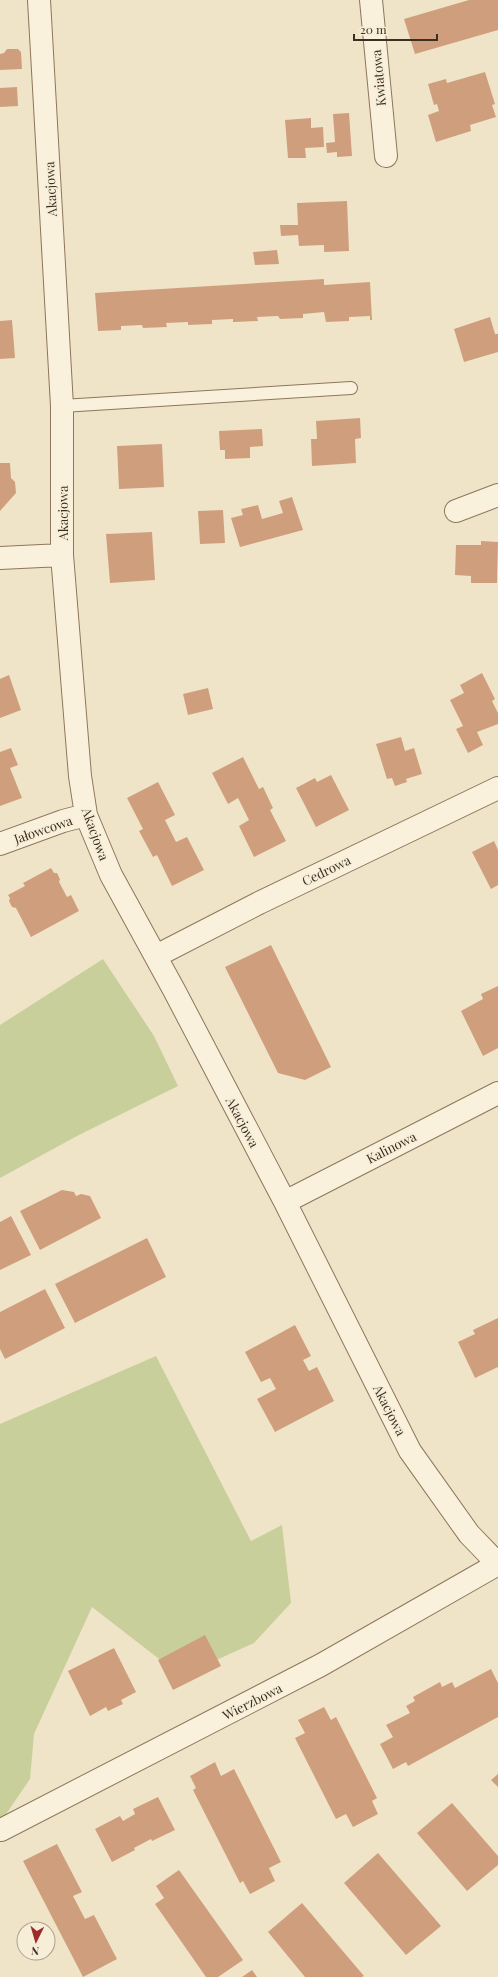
<svg xmlns="http://www.w3.org/2000/svg" width="498" height="1977" viewBox="0 0 498 1977" font-family="'Playfair Display',serif">
<rect width="100%" height="100%" fill="#f0e4c8"/>
<!-- green -->
<path fill="#c9cf9b" d="M103,959L154,1036L178,1086L77,1136L0,1178V1025Z
M156,1356L251,1541L282,1525L291,1603L254,1643L181,1676L92,1607L34,1734L30,1779L0,1823V1424Z"/>
<!-- building -->
<path fill="#cf9f7d" d="M469,0H498V30L415,54L404,19Z
M7,49H18L21,52L22,69L0,70V54L4,53Z
M485,72L495,104L492,105L496,117L470,125L471,131L436,142L428,115L439,111L437,104L434,105L428,84L446,79L447,83Z
M17,87L18,106L0,107V88Z
M349,113L352,156L337,157V152L327,153L326,143L335,142L333,114Z
M311,118V128L323,127L324,147L305,148L306,158H288L285,120Z
M347,201L349,251L324,252V245L299,246L298,235L281,236L280,225H298L297,203Z
M277,250L279,264L255,265L253,252Z
M324,279V285L370,282L372,320H370V316L349,317V321L326,322L324,312L303,314V318L280,319L278,316L257,317L258,321L235,322H233V319L212,320V324L188,325V322L166,323L167,327L143,328L142,325L121,326V330L98,331L95,293Z
M490,317L495,334H498V352L464,362L454,329Z
M12,320L15,358L0,359V321Z
M360,418L361,438L355,439L356,463L312,466L311,439H317L316,421Z
M262,429L263,446L250,447V458L225,459V450H220L219,431Z
M162,444L164,487L119,489L117,446Z
M0,463H10L11,478L15,482L16,493L0,511Z
M292,497L303,530L240,547L231,518L243,515L241,509L258,505L262,519L283,513L279,501Z
M223,510L225,543L200,544L198,511Z
M152,532L155,580L110,583L106,534Z
M481,541L498,542L497,583H471V576L455,575L456,545H481Z
M482,673L495,699L492,701L498,713V724L477,732L483,745L468,753L456,729L463,726L450,700L464,693L460,685Z
M9,675L21,710L0,718V679Z
M208,688L213,709L188,715L183,694Z
M401,737L405,751L414,748L422,774L406,779L407,782L395,786L392,778L387,779L376,744Z
M11,748L18,765L10,768L22,798L0,806V752Z
M243,757L259,789L263,787L273,808L270,810L286,841L254,857L239,826L249,820L238,798L228,804L212,773Z
M331,775L349,810L316,827L296,788L315,778L317,782Z
M158,782L175,815L165,820L176,842L187,837L204,870L172,886L157,855L153,857L139,831L143,829L127,798Z
M494,841L498,850V885L491,889L472,852Z
M51,868L54,873H57L60,879L59,882L67,897L71,895L79,911L31,937L16,908L12,907L9,901L10,898L8,895L25,886L23,883Z
M271,945L331,1067L305,1080L278,1073L225,967Z
M498,986V1048L483,1056L461,1011L483,999L481,994Z
M62,1190L74,1192L76,1196L81,1194L90,1196L101,1218L40,1250L20,1211Z
M11,1216L31,1255L0,1270V1222Z
M147,1238L166,1277L75,1323L55,1284Z
M45,1289L65,1328L5,1359L0,1349V1312Z
M498,1318V1367L475,1378L458,1342L475,1334L473,1330Z
M295,1325L311,1356L303,1360L309,1371L317,1367L334,1401L275,1432L257,1399L276,1389L270,1378L261,1382L245,1352Z
M205,1635L221,1666L173,1690L158,1660Z
M114,1648L136,1692L121,1700L123,1704L108,1711L106,1707L90,1716L68,1671Z
M491,1669L498,1683V1717L408,1766L406,1762L393,1769L380,1744L393,1737L386,1725L410,1713L406,1706L415,1701L413,1697L440,1682L442,1687L452,1682L455,1688Z
M324,1707L331,1720L336,1717L377,1798L372,1801L378,1814L353,1827L346,1814L336,1819L295,1738L305,1733L298,1720Z
M215,1762L221,1776L234,1769L281,1862L269,1868L275,1881L250,1894L243,1881L240,1883L193,1790L196,1788L190,1776Z
M498,1774V1787L491,1780Z
M158,1797L175,1830L152,1841L151,1839L134,1848L135,1850L112,1862L95,1829L120,1816L123,1821L135,1814L133,1809Z
M452,1803L498,1856V1865L467,1891L417,1833Z
M57,1844L82,1892L73,1896L85,1919L94,1915L117,1959L83,1977L23,1861Z
M378,1853L441,1926L406,1955L344,1883Z
M179,1870L243,1960L218,1977H206L155,1904L164,1898L156,1886Z
M302,1903L364,1976L362,1977H305L268,1932Z
M252,1970L257,1977H242Z"/>
<g fill="none" stroke-linecap="round" stroke-linejoin="round">
<!-- service casing -->
<g stroke="#8d765c" stroke-width="14">
<path id="service" d="M62,406L351,388"/>
</g>
<!-- minor casing -->
<g stroke="#8d765c" stroke-width="24">
<path id="minor" d="M39,0L62,406V555L80,776L86,815L111,875L174,990L285,1202L410,1451L469,1534L498,1564
M371,0L386,156
M456,511L498,495
M0,558L62,555
M0,844L63,821L86,815
M156,956L259,903L498,788
M285,1202L498,1093
M1,1830L321,1665L498,1564"/>
</g>
<!-- service -->
<use href="#service" stroke="#faf1dc" stroke-width="12"/>
<!-- minor -->
<use href="#minor" stroke="#faf1dc" stroke-width="22"/>
</g>
<g text-anchor="middle" dominant-baseline="central" stroke-width="3.5" stroke-linejoin="round" paint-order="stroke">
<!-- street labels -->
<g font-size="13" fill="#3d2e20" stroke="#f7eed8">
<text transform="translate(378 78) rotate(-95)">Kwiatowa</text>
<text transform="translate(50 189) rotate(-93)">Akacjowa</text>
<text transform="translate(62 513) rotate(-90)">Akacjowa</text>
<text transform="translate(43 829) rotate(-19)">Jałowcowa</text>
<text transform="translate(96 834) rotate(70)">Akacjowa</text>
<text transform="translate(326 870) rotate(-26)">Cedrowa</text>
<text transform="translate(243 1122) rotate(62)">Akacjowa</text>
<text transform="translate(391 1147) rotate(-27)">Kalinowa</text>
<text transform="translate(390 1410) rotate(63)">Akacjowa</text>
<text transform="translate(252 1701) rotate(-27)">Wierzbowa</text>
</g>
</g>
<!-- north arrow -->
<g transform="translate(36 1941) rotate(185)"><circle r="19" fill="#f7eed8" stroke="#ada18e"/>
<path d="M0-3L7 15L0 10L-7 15Z" fill="#9e2a2b"/>
<text y="-6" font-size="11" font-weight="bold" text-anchor="middle" fill="#3d2e20">N</text>
</g>
<!-- scale -->
<path d="M354 34v6h83v-6" fill="none" stroke="#3d2e20" stroke-width="2"/>
<text x="360" y="34" font-size="12" fill="#3d2e20" stroke="#f7eed8" stroke-width="3" paint-order="stroke">20 m</text>
</svg>
